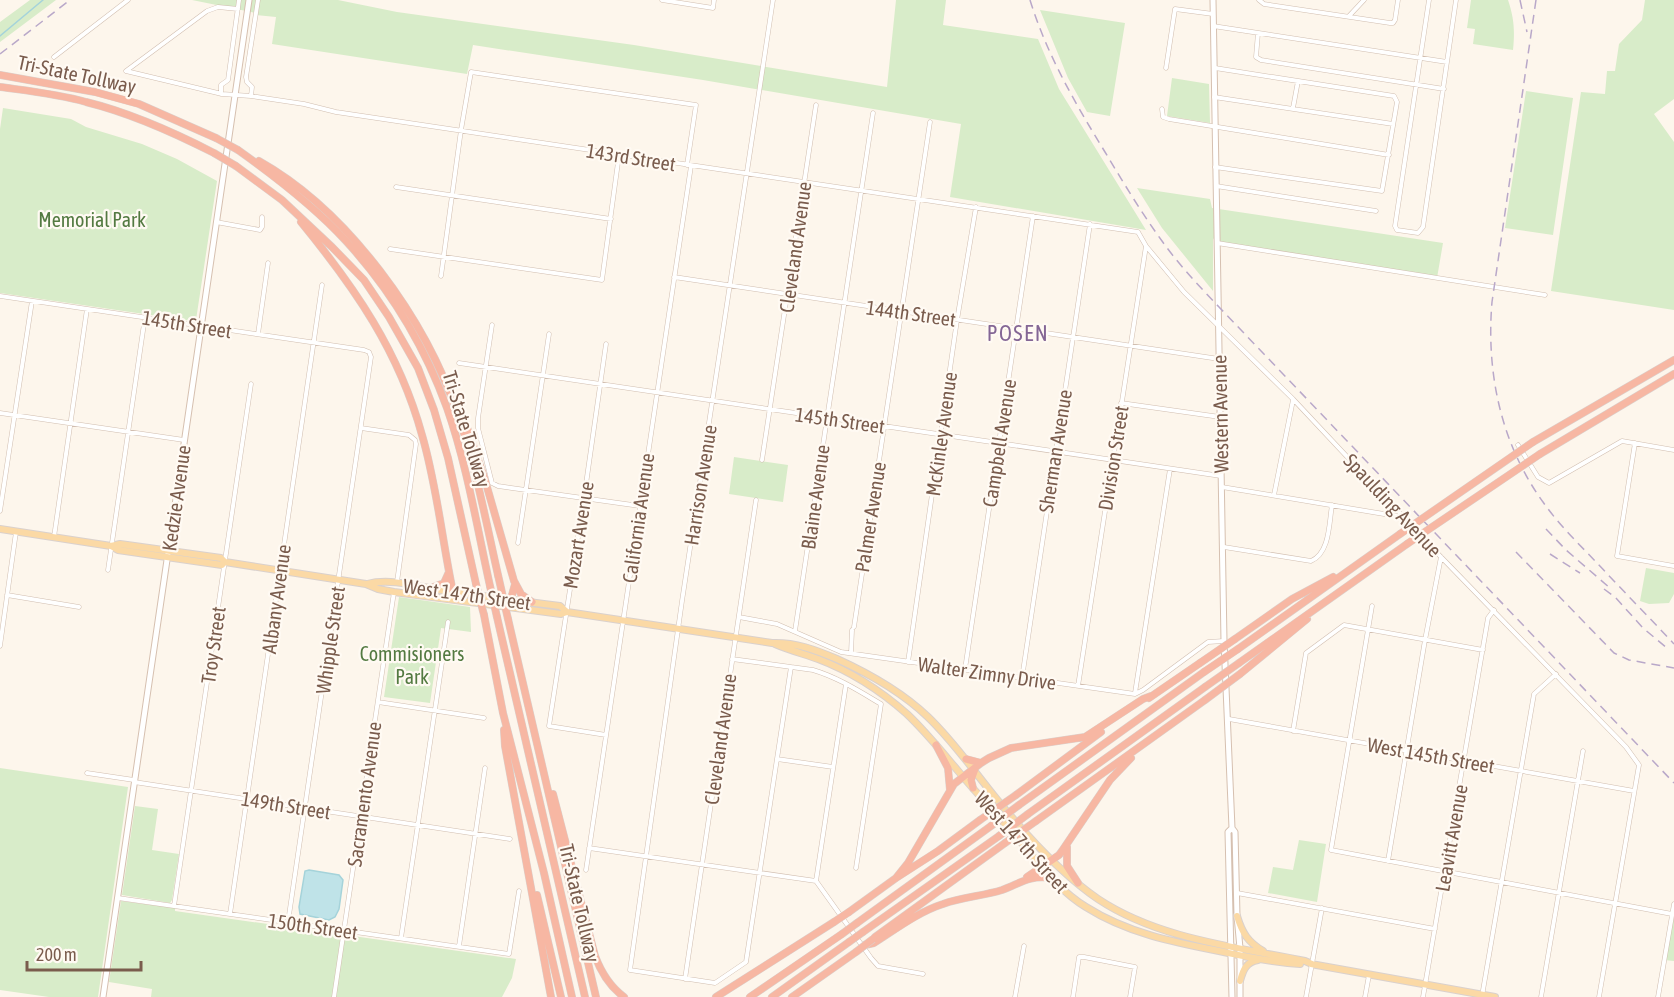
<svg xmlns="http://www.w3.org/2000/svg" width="1674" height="997" viewBox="0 0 1674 997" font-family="'Asap Condensed',sans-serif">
<rect width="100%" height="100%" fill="#fdf6ec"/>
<!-- green -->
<path fill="#d8ecc9" d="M30,0H56L0,42V22Z
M192,0H338L397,12L634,45L887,87L896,0H946L943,25L1038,39L1059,89L1146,230L950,197L961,124L703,80L473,45L467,74L272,44L276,17L256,15V13Z
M1471,0H1508C1514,18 1515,30 1513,50L1473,44L1475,29L1467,28Z
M1645,0H1674V99L1654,114L1674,142V310L1551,291L1581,92L1605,94L1607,71H1615L1619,44L1642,20Z
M1040,10L1125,23L1110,116L1087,112L1068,78Z
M1172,78L1209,84L1210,123L1167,116Z
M1526,91L1573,98L1553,235L1505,228Z
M3,108L71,119L86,127L142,144L177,159L217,181L196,320L192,321L0,293V129Z
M1137,188L1210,199L1212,208L1443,243L1437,278L1216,243L1213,238V291L1162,228Z
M734,457L788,465L783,502L729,494Z
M1646,568L1674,573V594L1669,603L1649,604L1640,601Z
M399,597L470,607L471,632L441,628L430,703L384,697Z
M0,768L128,787L98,997H49L0,990Z
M135,806L158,809L152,850L179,854L172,900L170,903L122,895Z
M1299,840L1326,844L1317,902L1268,893L1273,867L1293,870Z
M121,901L175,908V911L516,959L512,978L502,997H151L152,989L109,982Z
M1674,904V961L1664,960Z"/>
<!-- water -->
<path fill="#bfe3e8" stroke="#a5d3da" stroke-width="1.5" d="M309,870L339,875L343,880L339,909L335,917L329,920L300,914L299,907L305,871Z"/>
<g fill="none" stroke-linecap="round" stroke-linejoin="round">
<!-- stream -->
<path stroke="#a5d3da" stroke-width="1.5" d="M0,36L43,0"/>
<!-- minor casing -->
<g stroke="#d1beb0" stroke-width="5">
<path id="minor" d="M662,0L713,8L714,0
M773,0L682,601L630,970L715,983L746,962L791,667
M1259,0L1264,4L1390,23H1393L1395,20L1398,0
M1429,0L1395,226L1397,230L1418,233L1423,227L1456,0
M1349,16L1364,0
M1213,26L1447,62
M1258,33L1256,57L1261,60L1444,89
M54,57L128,0
M1166,68L1175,9L1213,14
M1215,68L1394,96L1397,102L1382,191L1215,167
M126,71L222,94L251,96L304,104L336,112L1138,232L1146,246L1078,686
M126,71L207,11L218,7L238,9
M221,94V85L228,80L239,0
M251,96L252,87L247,82L246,77L258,0
M1214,97L1393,124
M1293,108L1298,81
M1162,109L1163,117L1169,119L1389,155
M1216,186L1376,211
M396,187L611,219
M216,222L260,230L262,227V217
M1217,243L1545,295
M1146,246L1184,292L1293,399L1441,557L1626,747L1639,765L1599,997
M390,249L602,280L619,155
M441,276L461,130L471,72L696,105L687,165
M674,277L1219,359
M0,296L364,350L369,352L371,357L288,922
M492,325L478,418V428L492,483L498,486L640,506
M258,334L268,263
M459,363L1221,476
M1121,403L1220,417
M0,413L184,440
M361,428L409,435L415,440L416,444L397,582
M1635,443L1617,556L1674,566
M1518,445L1538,477L1549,483L1622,441L1674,450
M762,460L816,105
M1222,487L1402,517
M1274,495L1293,400
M0,511L32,301
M54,537L87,309
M518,543L549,334
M1224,547L1311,561C1330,553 1329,523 1332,505
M108,570L145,317
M7,595L79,607
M1372,606L1331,850L1672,914
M739,617L777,624L841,652L1135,694L1143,690L1208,642L1224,641
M854,627L930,122
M795,631L873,113
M0,646L16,532
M851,653L852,630
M732,659L813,670C837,677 859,691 881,704L856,868
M908,662L957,320L976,207
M965,669L1033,216
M1022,678L1090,224
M846,684L816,881L871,958L878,966L923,974
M1135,693L1170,469
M378,702L484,718
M1229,719L1634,791
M1293,731L1306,653L1344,625L1483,650
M606,735L549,726L584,498L606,344
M777,759L833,767
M87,773L134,780
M134,782L510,839
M589,848L816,881
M1388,861L1425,640L1441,557
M586,870L691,166
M1237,893L1435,929
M118,898L509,954L519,891
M174,906L251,384
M230,914L322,285
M401,938L448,622
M459,946L485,768
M685,979L756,500
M1482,996L1534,694L1556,674
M334,997L394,592
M1015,997L1024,946
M1073,997L1079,957H1084L1135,967L1130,997
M1306,997L1322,908
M1365,997L1369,975
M1423,997L1488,618L1494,610
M1541,997L1583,751
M1658,997L1674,904"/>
</g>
<!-- secondary casing -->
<g stroke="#d6c0b0" stroke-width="7">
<path id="secondary" d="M1213,0L1224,641L1232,828L1235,832L1237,916L1240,948V997
M103,997L249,0
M1232,997L1228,832L1232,828"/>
</g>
<!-- primary casing -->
<g stroke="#dad1cd" stroke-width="8">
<path id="primary" d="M0,529L111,546L120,544L221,558L225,562L366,584L378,589L394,592L561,614L567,612L772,643C795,642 816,650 837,659C870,674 902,692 928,717C954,742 973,770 995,797C1024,833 1060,873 1098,899C1158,939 1236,947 1305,961L1312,964
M111,546L118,550L222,565L225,562
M367,584C390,578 417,586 440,590C480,596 520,601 560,606L567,612
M775,644C789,650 804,654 818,659C850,671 881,691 907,714C926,732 942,752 959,772C978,795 999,817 1019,840C1040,864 1058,890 1086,907C1127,933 1173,942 1219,951C1246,957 1273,962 1300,964
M1237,916C1242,933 1248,942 1263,951
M1311,964L1495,997
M1240,981C1243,970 1246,962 1258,960"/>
</g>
<!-- motorway casing -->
<g stroke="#dad1cd" stroke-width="8">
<path id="motorway" d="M0,75L95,92L139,104L216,138
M0,87C29,91 58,94 86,102C131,113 173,132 214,153
M238,150C276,177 314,206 346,241C390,289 425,347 447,408C467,465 477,527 490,586
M259,161C348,211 426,319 458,415C476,467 486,522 498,575
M236,166L282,200L332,247L364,280L389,317L418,368L434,410L448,458L476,584
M301,222C355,288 399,351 422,435C437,486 442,540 453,592L457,599
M460,407L485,480L514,581L521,594L532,602
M1533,442L1674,360
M1540,454L1674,374
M431,588L444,583L449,572
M504,606L512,595L515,584
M484,615L503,713L544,873L572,997
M497,617L585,997
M508,619L596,997
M1235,639L1292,599L1333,577
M1238,649L1400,534
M1239,663L1407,544
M1240,674L1307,619
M1149,698L1200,663
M504,730L505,746L551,997
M936,745L948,768L950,790
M966,759L981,763
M973,788L971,780L975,769
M553,794L595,956C601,972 609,986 624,997
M1016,795L1101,732
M1019,805L1204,672
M1028,814L1205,687
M1036,821L1205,700
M1067,847V866L1078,883
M1027,877L1059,855L1062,851L1110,780L1131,758
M896,878L908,863L954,784L981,763L989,758L1011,748L1085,737L1143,699L1151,696
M537,895L561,997
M849,912L896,878L938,851L980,820
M857,923L991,826
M863,932L999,836
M875,937L1005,843
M865,945L874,943C896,929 918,912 943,904C962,897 983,896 1002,890C1021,883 1029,875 1051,878
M716,997L834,922
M750,997L842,934
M772,997L849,942
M792,997L856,952"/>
</g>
<!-- minor -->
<use href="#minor" stroke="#fff" stroke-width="4"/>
<!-- secondary -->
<use href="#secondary" stroke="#fff" stroke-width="5"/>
<!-- primary -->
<use href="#primary" stroke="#fbd9a5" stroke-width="6"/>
<!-- motorway -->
<use href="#motorway" stroke="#f7b7a3" stroke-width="7"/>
<!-- rail -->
<path stroke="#b9a8c9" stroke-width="1.5" stroke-dasharray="9 6" stroke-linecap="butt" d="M1030,0C1047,55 1075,103 1105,152C1123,182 1141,212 1162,241C1179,265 1199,286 1219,307L1674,783
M1520,0L1527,32
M1536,0L1492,302C1486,373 1501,444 1543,502C1559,525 1579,544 1598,564C1623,591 1649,617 1674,644
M0,54L70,0
M1546,529L1566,550L1610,588
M1516,552L1614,653L1629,660L1674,668
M1550,554L1580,573
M1604,589L1615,597L1643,628L1667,648"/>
<!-- motorway-bridge casing -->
<g stroke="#dad1cd" stroke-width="8" stroke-linecap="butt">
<path id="motorway-bridge" d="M216,138L238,150
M214,153L236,166
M1400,534L1533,442
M1407,544L1540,454
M498,575L508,619
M476,584L484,615
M490,586L497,617
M1200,663L1235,639
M1204,672L1238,649
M1205,687L1239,663
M1205,700L1240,674
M980,820L1016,795
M991,826L1019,805
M999,836L1028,814
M1005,843L1036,821
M834,922L849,912
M842,934L857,923
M849,942L863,932
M856,952L873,939"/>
</g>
<!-- motorway-bridge -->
<use href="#motorway-bridge" stroke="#f7b7a3" stroke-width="7"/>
</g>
<g text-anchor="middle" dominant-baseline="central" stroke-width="4.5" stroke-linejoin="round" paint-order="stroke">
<!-- street labels -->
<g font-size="20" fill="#7a5c4d" stroke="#fffaf3">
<text transform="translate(77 74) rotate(12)">Tri-State Tollway</text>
<text transform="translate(631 157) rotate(9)">143rd Street</text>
<text transform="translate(795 247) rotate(-82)">Cleveland Avenue</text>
<text transform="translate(911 313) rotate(8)">144th Street</text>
<text transform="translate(187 324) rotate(9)">145th Street</text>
<text transform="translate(1220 414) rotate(-91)">Western Avenue</text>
<text transform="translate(840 420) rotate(8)">145th Street</text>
<text transform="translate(467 429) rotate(73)">Tri-State Tollway</text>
<text transform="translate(941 434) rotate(-82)">McKinley Avenue</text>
<text transform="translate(999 443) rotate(-81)">Campbell Avenue</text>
<text transform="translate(1055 451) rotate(-81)">Sherman Avenue</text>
<text transform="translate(1113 458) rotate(-81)">Division Street</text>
<text transform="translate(700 485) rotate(-81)">Harrison Avenue</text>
<text transform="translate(815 497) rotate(-82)">Blaine Avenue</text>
<text transform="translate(176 498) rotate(-82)">Kedzie Avenue</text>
<text transform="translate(1393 505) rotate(47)">Spaulding Avenue</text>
<text transform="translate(870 517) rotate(-81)">Palmer Avenue</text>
<text transform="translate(638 518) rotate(-82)">California Avenue</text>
<text transform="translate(578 535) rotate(-81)">Mozart Avenue</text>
<text transform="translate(467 594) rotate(8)">West 147th Street</text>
<text transform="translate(276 599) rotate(-82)">Albany Avenue</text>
<text transform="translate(330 640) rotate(-82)">Whipple Street</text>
<text transform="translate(213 645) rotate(-82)">Troy Street</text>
<text transform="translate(987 673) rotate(8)">Walter Zimny Drive</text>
<text transform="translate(720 739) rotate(-82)">Cleveland Avenue</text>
<text transform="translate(1431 755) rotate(10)">West 145th Street</text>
<text transform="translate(364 794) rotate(-82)">Sacramento Avenue</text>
<text transform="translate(286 805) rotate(9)">149th Street</text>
<text transform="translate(1451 838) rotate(-80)">Leavitt Avenue</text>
<text transform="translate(1022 842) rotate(48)">West 147th Street</text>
<text transform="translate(580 903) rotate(77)">Tri-State Tollway</text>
<text transform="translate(313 926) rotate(8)">150th Street</text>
</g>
<!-- park labels -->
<g font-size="20" fill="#537a41" stroke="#fffaf3">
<text x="92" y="219">Memorial Park</text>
<text x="412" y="653">Commisioners<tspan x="412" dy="23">Park</tspan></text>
</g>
<!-- quarter labels -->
<g font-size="22" letter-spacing="1.5" fill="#846695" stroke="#fffaf3">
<text x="1018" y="333">POSEN</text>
</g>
</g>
<!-- scale -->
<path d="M27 961v9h114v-9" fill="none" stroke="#7a5c4d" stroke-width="3"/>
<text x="36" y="961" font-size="18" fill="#7a5c4d" stroke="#fffaf3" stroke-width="4.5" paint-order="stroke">200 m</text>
</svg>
